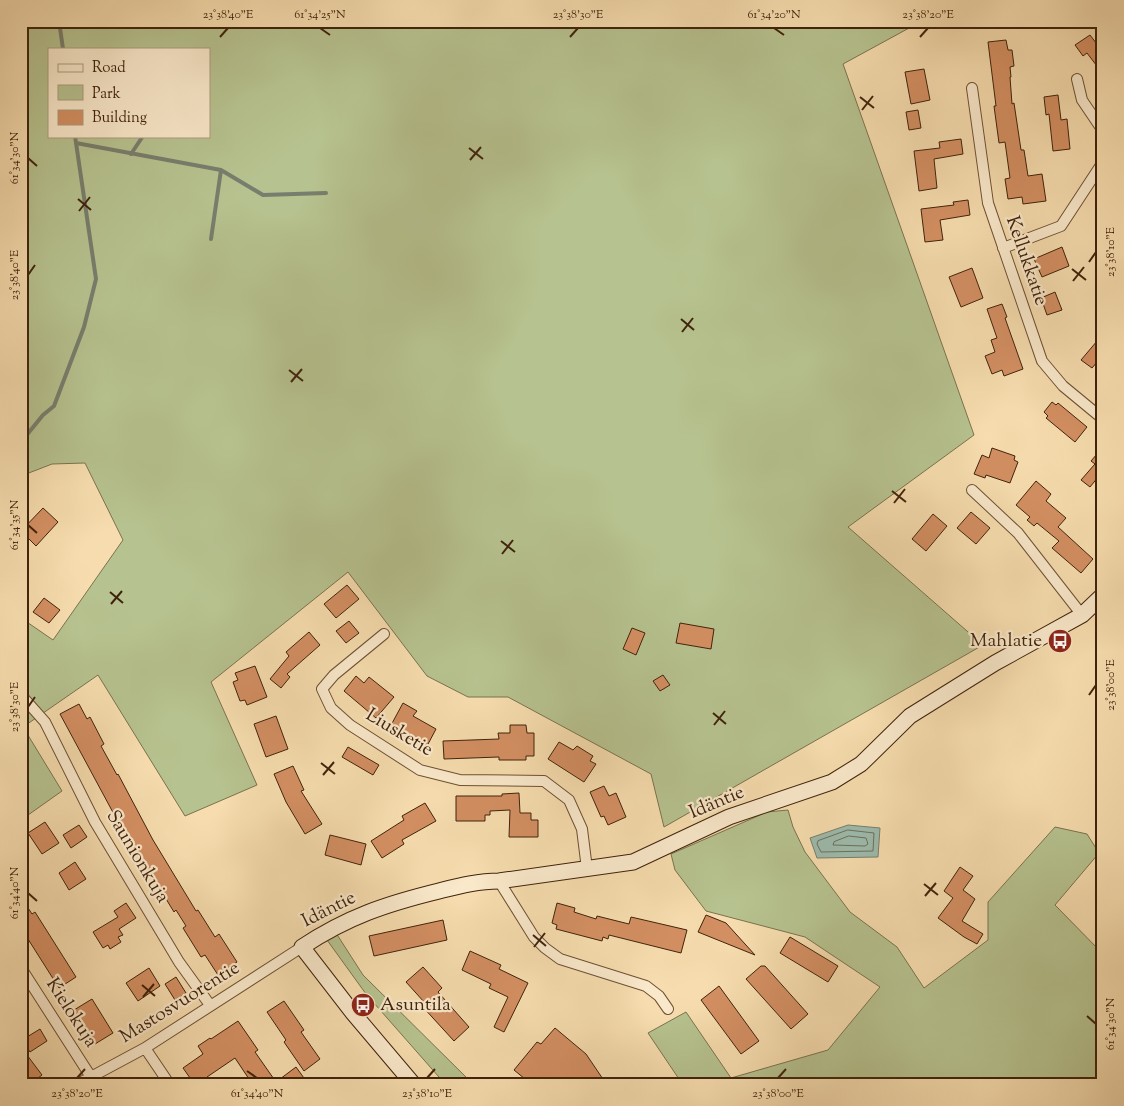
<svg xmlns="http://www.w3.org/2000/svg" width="1124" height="1106" viewBox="0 0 1124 1106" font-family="'Sorts Mill Goudy',serif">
<rect width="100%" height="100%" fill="#f6dcae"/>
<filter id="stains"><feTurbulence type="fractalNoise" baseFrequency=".004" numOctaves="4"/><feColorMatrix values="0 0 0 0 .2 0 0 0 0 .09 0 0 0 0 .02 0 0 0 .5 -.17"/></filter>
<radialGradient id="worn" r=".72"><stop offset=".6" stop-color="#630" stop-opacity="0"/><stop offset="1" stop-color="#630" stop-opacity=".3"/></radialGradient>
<!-- green -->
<path fill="#b6c28f" stroke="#7b724e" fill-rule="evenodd" d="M21,21H922L843,64L974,435L848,527L983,645L664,827L651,774L508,697H468L427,676L348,572L211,682L257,785L185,816L98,675L23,727L62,791L21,820V618L53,640L123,540L85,463L52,464L21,476ZM49,49H209V136H49Z
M788,810L793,827L805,852L850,912L897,947L924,988L988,940V902L1055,827L1087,834L1099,853L1055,905L1103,954V1085H683L648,1033L686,1012L731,1078L828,1050L880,987L805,937L706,911L675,870L671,854L767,812Z
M336,933L363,975L474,1085H446L366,994L327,940Z"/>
<!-- water -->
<path fill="#9dbbad" stroke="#787e6d" d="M848,825L880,828L878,857L817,858L810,838Z"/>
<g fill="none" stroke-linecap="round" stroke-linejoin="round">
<!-- shore -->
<path stroke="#6e6f5c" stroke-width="1" d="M848,830L874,833L873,851L821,852L817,844L818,841Z
M849,836L866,838L868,844L865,846L833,845L834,842Z"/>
<!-- stream -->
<path stroke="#787e6d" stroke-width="4" d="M59,21L63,49
M76,143L221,170L263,195L326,193
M131,154L143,136
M211,239L221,170
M21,442L43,415L54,406L84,327L96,279L75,136"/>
</g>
<!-- building -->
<path fill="#d38f62" stroke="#40230c" d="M1090,35L1103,52V74L1087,53L1083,56L1075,45Z
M1006,40L1008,50H1012L1014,66L1010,67L1011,77H1010L1012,104L1014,103L1021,150H1024L1028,176L1042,174L1046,201L1023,204L1022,197L1008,199L1005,179L1010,178L1005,142L999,143L994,106H996L988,42Z
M924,69L930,100L911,104L905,72Z
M1058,95L1061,120L1067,119L1070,149L1053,151L1049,114L1046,115L1044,97Z
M918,110L921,128L909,130L906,112Z
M961,139L963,154L934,159L937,188L919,191L914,151L940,148L939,142Z
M968,200L970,215L940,220L943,240L925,242L921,209L954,205L953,202Z
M1062,247L1069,266L1042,277L1034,259Z
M972,268L983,298L961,307L949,277Z
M1055,292L1062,310L1047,315L1041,298Z
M1002,304L1007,317L1005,318L1023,369L1004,376L1002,370L992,374L985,356L995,352L991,340L997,338L987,309Z
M1103,334V355L1092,368L1081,360Z
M1052,402L1056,405L1058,403L1087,427L1075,442L1046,418L1048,416L1044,412Z
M1103,447V471L1090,487L1081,480L1095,464L1091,461Z
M992,448L1015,456L1014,460L1018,462L1010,483L986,475L985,478L974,474L982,455L989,458Z
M1036,481L1051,494L1046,501L1066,518L1058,527L1093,559L1081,573L1052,548L1059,541L1037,523L1034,526L1027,520L1030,517L1016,505Z
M43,508L58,522L36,546L21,531Z
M971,512L990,528L976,544L957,528Z
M933,514L947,526L926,551L912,539Z
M347,585L359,599L336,618L324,604Z
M44,598L60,610L49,623L33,612Z
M349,621L359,633L346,643L336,631Z
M680,623L714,629L711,649L676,643Z
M632,628L645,633L636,655L623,649Z
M309,632L320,645L287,674L290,677L281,688L270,679L289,656L286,652Z
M255,666L267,697L247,705L245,700L240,701L233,682L238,680L235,673Z
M663,675L670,685L660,691L653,681Z
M356,676L364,683L369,677L394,697L376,718L344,691Z
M403,703L417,711L413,716L436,729L427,746L390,727Z
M79,704L87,719L90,717L104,744L101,746L117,775L118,774L153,840L196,911L198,910L215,937L219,934L237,962L218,975L205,955L201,957L183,928L186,926L176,910L174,912L132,843L130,844L60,714Z
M276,716L288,749L266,757L254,724Z
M510,725H526L527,733H534V756H526V760H499V757L444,759L443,741L499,739L498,733H510Z
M559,742L573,750L577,746L593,756L590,761L596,764L584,782L548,759Z
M348,747L379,765L373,775L342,757Z
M293,766L304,790L301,791L322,824L305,834L286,802L274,774Z
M604,786L609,796L616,793L626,817L608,825L604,816L601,817L590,792Z
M519,793L520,813H531V820H538V837H509L510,810L490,811V815H485V821H456V796H502V794Z
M425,803L436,821L402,840L404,844L382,858L371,841L404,820L402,816Z
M45,822L59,843L42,854L28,833Z
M79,825L87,837L71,848L63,835Z
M330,835L366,844L361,865L325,855Z
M75,862L86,879L69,890L59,873Z
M960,867L973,876L963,890L975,899L962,921L983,934L977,944L964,937L938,918L953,898L944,891Z
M21,897L32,914L35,912L76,977L59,988L21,928Z
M126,903L136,918L119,929L123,935L118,937L121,942L110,949L108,945L103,948L93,932L118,917L114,911Z
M557,903L575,908L574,912L596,919L597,916L629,924L631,917L687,930L681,953L609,935L608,939L603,937L602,941L556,929L557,925L552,923Z
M706,915L726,923L755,955L698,932Z
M443,920L447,940L374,956L369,936Z
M790,937L838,966L828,982L780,953Z
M470,951L501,965L499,969L528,983L504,1032L494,1027L508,997L489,988L491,984L462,970Z
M761,966H765L808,1014L791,1029L746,979Z
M423,967L442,988L438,992L469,1027L454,1041L422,1006L425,1003L406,982Z
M149,968L160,986L138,1001L126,983Z
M176,977L186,993L175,1000L165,984Z
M719,986L759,1041L741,1054L701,1000Z
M92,999L113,1033L95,1044L74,1010Z
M284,1001L304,1030L301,1032L320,1059L304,1071L284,1042L286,1040L267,1012Z
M238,1021L258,1050L255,1052L276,1082L296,1067L309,1085H253L235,1058L207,1077L212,1085H195L183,1068L203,1054L198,1046L210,1038L211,1039Z
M555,1028L586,1054L607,1085H540L533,1079L530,1083L514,1070L537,1042L541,1044Z
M40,1029L47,1041L30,1052L22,1040Z
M21,1047L42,1075L29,1085H25L21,1080Z"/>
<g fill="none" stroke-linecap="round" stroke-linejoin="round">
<!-- street casing -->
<g stroke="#6e5134" stroke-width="12">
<path id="street" d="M1077,79L1082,100L1103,131
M972,88L988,203L1042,361L1063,386L1103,419
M1003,248L1061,226L1103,162
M972,490L1018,533L1082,615
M384,634L334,675L322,689L331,708L350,725L420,770L460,780L544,781L569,800L582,829L587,869
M21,695L45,722L95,822L179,962L210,1005
M499,881L534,937L545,948L560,959L646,986L659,996L668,1009
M21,968L91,1077
M145,1048L170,1085
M76,1085L145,1048L302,947"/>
</g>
<!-- secondary casing -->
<g stroke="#40230c" stroke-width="17">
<path id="secondary" d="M414,1085L353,1013L302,947C347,917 386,904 439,891C459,886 478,881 499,881L633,862L729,817L832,782L861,764L910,716L995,663L1082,615L1103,595"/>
</g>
<!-- street -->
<use href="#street" stroke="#f9e8ca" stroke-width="10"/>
<!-- secondary -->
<use href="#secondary" stroke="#f9e8ca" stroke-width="15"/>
</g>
<!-- ticks -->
<path fill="none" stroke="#40230c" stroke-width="2" d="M320,28L330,35M774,28L784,35M220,37L228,28M570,37L578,28M920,37L928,28M860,97L874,108M862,110L873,96M469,148L483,159M28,158L37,166M470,160L481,147M78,199L91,210M79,211L90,197M1089,262L1096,252M1072,269L1086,280M28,275L35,265M1073,281L1084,267M681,319L694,330M682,332L693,318M289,370L303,381M291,382L302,369M892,491L906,502M894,503L905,489M28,525L37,533M501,541L515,552M502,554L513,540M110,592L123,603M111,604L122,591M1089,695L1096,685M28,707L35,697M713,713L726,724M714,725L725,711M321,763L335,774M323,775L334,762M924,884L938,895M28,893L37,901M925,896L936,883M533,935L546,946M534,947L545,933M142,985L155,996M143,997L154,984M1087,1016L1096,1024M247,1071L257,1078M77,1078L85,1069M427,1078L435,1069M778,1078L786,1069"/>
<!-- icons -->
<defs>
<g id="bus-disc" transform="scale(1.25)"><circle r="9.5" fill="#8f2418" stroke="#f9e8ca"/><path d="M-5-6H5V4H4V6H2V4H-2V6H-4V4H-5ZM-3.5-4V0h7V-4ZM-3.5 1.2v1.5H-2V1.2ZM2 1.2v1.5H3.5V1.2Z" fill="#fff"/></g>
</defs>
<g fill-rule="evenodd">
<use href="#bus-disc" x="1060" y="641"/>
<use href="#bus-disc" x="363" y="1005"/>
</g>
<g text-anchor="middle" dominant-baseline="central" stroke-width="4.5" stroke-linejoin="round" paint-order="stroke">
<!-- street labels -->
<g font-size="19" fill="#40230c" stroke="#f9e8ca">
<text transform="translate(1026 261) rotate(71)">Kellukkatie</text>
<text transform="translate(399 733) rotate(31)">Liusketie</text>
<text transform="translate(717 803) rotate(-23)">Idäntie</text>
<text transform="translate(137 857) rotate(59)">Saunionkuja</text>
<text transform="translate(329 910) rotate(-27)">Idäntie</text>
<text transform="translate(180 1003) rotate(-32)">Mastosvuorentie</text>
<text transform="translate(71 1013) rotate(57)">Kielokuja</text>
</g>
<!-- poi labels -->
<g font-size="19" fill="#40230c" stroke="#f9e8ca" text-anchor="end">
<text x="1042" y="641">Mahlatie</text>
<text x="380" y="1005" text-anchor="start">Asuntila</text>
</g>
</g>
<!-- margin -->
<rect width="1124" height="1106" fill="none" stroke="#f6dcae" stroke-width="55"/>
<!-- legend -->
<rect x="48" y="48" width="162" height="90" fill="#f9e8ca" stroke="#af997e"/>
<rect x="58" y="64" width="25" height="8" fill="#f9e8ca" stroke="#af997e"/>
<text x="92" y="72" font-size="15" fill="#40230c">Road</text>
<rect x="58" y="85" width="25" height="15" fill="#b6c28f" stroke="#af997e"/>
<text x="92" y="98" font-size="15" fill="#40230c">Park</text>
<rect x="58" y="110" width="25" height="15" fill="#d38f62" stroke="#af997e"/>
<text x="92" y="122" font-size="15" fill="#40230c">Building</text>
<rect x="28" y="28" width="1068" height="1050" fill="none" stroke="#40230c" stroke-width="2"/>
<g font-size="12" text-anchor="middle" fill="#40230c">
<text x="228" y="18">23°38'40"E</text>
<text x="320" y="18">61°34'25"N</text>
<text x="578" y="18">23°38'30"E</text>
<text x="774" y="18">61°34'20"N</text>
<text x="928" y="18">23°38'20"E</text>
<text transform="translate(14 158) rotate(-90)" y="4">61°34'30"N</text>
<text transform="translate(1110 252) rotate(-90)" y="4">23°38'10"E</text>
<text transform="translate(14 275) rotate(-90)" y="4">23°38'40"E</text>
<text transform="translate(14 525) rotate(-90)" y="4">61°34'35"N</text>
<text transform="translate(1110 685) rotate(-90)" y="4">23°38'00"E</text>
<text transform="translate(14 707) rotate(-90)" y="4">23°38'30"E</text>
<text transform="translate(14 893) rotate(-90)" y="4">61°34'40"N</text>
<text transform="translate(1110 1024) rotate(-90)" y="4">61°34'30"N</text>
<text x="77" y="1097">23°38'20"E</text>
<text x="257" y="1097">61°34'40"N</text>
<text x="427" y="1097">23°38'10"E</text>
<text x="778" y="1097">23°38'00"E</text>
</g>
<rect width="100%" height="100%" filter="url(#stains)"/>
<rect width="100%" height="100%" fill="url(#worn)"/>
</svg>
